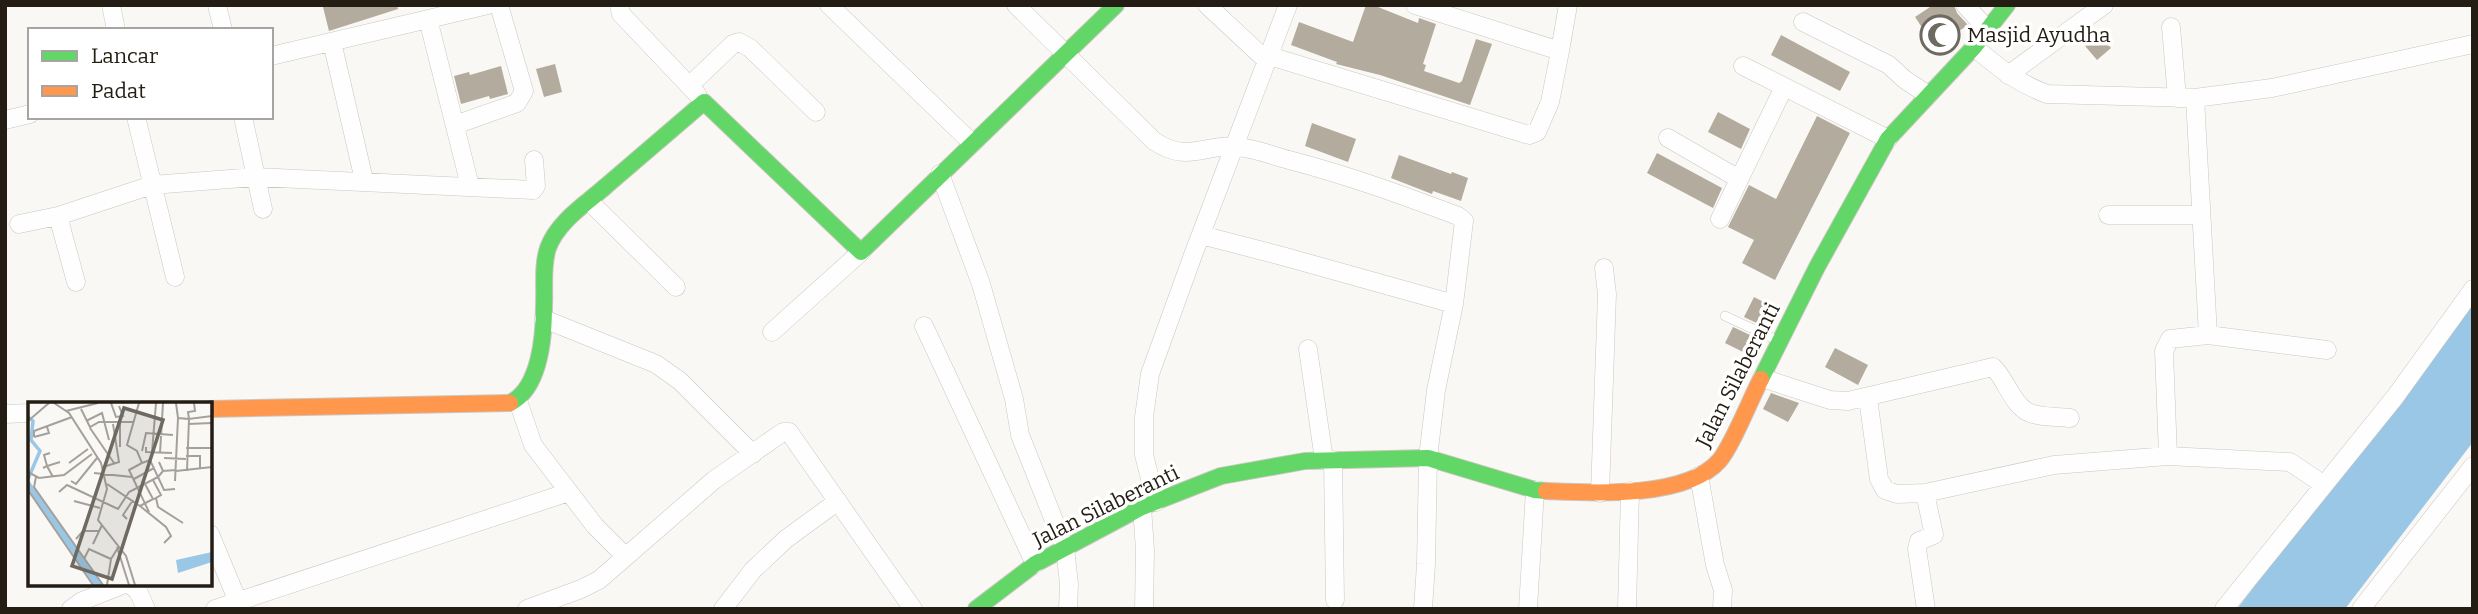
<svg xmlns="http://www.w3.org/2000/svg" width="2478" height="614" viewBox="0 0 2478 614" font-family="Bitter,serif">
<rect width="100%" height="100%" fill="#faf8f5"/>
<!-- water -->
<path fill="#9ac7e6" d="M2473,299V442L2345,609H2237Z"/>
<!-- building -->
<path fill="#b3ab9d" d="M330,5H397L398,9L329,31L323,7Z
M1366,5H1373L1418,23L1419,18L1436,24L1423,64L1426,65L1424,71L1459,83L1462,81L1476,39L1492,44L1470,105L1380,75L1336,64L1337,62L1291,45L1299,22L1353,42Z
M1933,5H1954L1957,13L1968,25L1935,47L1915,17Z
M2094,28L2111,48L2097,60L2080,40Z
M1781,35L1850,72L1840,91L1771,55Z
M555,64L562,92L544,97L536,69Z
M501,66L508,94L490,99L489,96L461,104L454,76L469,72L470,75Z
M1718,112L1750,129L1741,149L1708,132Z
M1817,116L1850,133L1775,280L1742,263L1754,240L1728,227L1749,185L1776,199Z
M1312,123L1356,139L1348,162L1305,146Z
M1657,153L1722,188L1713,208L1647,173Z
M1399,155L1451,174L1452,172L1468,178L1461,201L1433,191L1432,194L1391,178Z
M1754,297L1779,310L1769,329L1744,317Z
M1733,327L1763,341L1755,358L1725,343Z
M1835,348L1868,365L1858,385L1825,367Z
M1771,393L1799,403L1788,422L1763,409Z"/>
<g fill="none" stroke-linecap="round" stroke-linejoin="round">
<!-- lane casing -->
<g stroke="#cbc6c0" stroke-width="10">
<path id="lane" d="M1725,316L1779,341"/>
</g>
<!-- street casing -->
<g stroke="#cbc6c0" stroke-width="19">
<path id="street" d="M111,5L116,30
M217,5L223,30
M619,5L621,14L697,94
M829,5L972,143
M1016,5L1154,141C1188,164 1205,143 1237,147C1255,148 1273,156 1289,160C1347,175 1402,195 1458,216L1464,221L1454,304L1436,390L1428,458L1426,564L1423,609
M1207,5L1267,61
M1415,5L1560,51L1568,5
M1965,5L1988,30
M428,19L470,186
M1803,22L1889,65L1904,79L1928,95
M2171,27L2177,98
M332,42L364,180
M1974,47C1999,68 2017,83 2047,94L2195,98L2272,88L2473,44
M271,56L488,5
M1270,56L1529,135L1537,132L1550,102L1560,51
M1743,66L1888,139
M2008,75L2104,5
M689,86L733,44L739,42L750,48L816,112
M2195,98L2208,335L2170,339L2164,351L2168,456L2290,462L2324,485
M136,117L175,277
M243,117L256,177L533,190L536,186L534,160
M5,120L30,114
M455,125L517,103L524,91L499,5
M1668,138L1739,179
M940,174L981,284L1014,399L1020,435L1065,548L1069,584L1068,609
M589,201L676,287
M2108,215H2201
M58,216L76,282
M1720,219L1784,87
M19,224L58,216L152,185L256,177L263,209
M1201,235L1282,256L1454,304
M544,319L656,364L680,381L753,454
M924,326L1035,564
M772,332L861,252
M2208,335L2327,350
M1308,349L1324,460
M1762,378L1830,400L1848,401L1993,367C2006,379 2011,402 2026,411C2038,418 2057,416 2070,418
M1868,398L1879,479L1885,490L1897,494L1925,493L2054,465L2168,456
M518,401L533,445L595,526L625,556
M5,414L30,413
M1333,460L1335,600
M1699,476L1715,565L1723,590L1722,609
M1600,493L1607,294L1604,268
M1925,493L1934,535L1919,541L1917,549L1926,609
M1156,502L1144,455V417L1150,374L1193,255L1288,5
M1142,507L1145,550L1144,609
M210,534L241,609
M129,584L138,591L146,609
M71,609L82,601L125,584
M215,609L569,492
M527,609L581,589L599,580L714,480L783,432H789L913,609
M723,609L753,570L786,539L838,501
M1528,609L1535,490
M1627,609L1630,491
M2224,609L2395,397L2473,289
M2361,609L2473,466"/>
</g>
<!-- fast casing -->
<g stroke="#cbc6c0" stroke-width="18">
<path id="fast" d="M1761,379L1817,267L1888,139L1974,47L2007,5
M510,403C540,388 544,336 544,306C545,287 542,266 548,248C558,221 586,204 606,186C639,158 671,130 704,102L861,252L1116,5
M976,609L1035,564L1142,507L1221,476L1305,461L1428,458L1535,490L1546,491"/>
</g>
<!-- slow casing -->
<g stroke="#cbc6c0" stroke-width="18">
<path id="slow" d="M210,409L510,403
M1546,491C1592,493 1685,499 1719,461C1732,446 1750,400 1761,379"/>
</g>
<!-- lane -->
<use href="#lane" stroke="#fefefe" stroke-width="9"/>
<!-- street -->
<use href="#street" stroke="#fefefe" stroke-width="18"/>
<!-- fast -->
<use href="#fast" stroke="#63d668" stroke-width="16"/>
<!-- slow -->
<use href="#slow" stroke="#ff974d" stroke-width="16"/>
</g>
<!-- icons -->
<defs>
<g id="mosque-ring" transform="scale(2.0125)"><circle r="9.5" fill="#fff" stroke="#6e6a62" stroke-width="1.5"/><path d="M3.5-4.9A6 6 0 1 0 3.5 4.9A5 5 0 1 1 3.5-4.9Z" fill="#6e6a62"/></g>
</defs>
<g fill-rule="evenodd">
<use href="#mosque-ring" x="1940" y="35"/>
</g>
<g text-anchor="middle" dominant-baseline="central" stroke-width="7" stroke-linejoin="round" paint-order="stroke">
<!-- poi labels -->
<g font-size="21" fill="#231d13" stroke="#fff" text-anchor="start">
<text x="1967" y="35">Masjid Ayudha</text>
</g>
<!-- street labels -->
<g font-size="21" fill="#231d13" stroke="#fff">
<text transform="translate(1738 375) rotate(-63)">Jalan Silaberanti</text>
<text transform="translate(1106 506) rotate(-26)">Jalan Silaberanti</text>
</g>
</g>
<!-- overview -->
<g transform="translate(28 402)">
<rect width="184" height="184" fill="#faf8f5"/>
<path d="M0,77L74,183H66L0,87ZM184,150V160L150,171L148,158Z" fill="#9ac7e6"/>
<path fill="none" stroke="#9ac7e6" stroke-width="3.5" d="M0,15L5,19L3,38L12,49L0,77"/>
<path fill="none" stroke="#a4a09b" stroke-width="2" d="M26,1L41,11L73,61L79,87L70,118L98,154L107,183M83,1L88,15L95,14L91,4M111,1L99,43L109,49L114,61L101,68L121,110M148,1L150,16L161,17L159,69M166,1L167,9L160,10L161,17L184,14M53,7L62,25L71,20H105M38,9L70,1M0,19L21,1M58,19L74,11L81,38M92,20V45M160,22L184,21M62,26L86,61M6,35V29L44,15M6,35L21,31L19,25M118,45V50L144,51M158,46H184M114,49L118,31L145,33M124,50L128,1M132,51L135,1M158,54H172V67M136,56L158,57M131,60L135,69L148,68M41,61L60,47M75,65L91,60L85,22M15,66L19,64L16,53L22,51M135,69L130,75L136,88L147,87M148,69L184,65M0,70L11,76L36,73L64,52M66,71L104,75M8,75L6,85L75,183M25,75L19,64L32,60M106,77L126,66M125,78L133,93L126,97M43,79L48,82L69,56M147,79L150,16M79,82L112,104L125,97L117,82M0,88L65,183M31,90L39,83L90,107L101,90L130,75L122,58L114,61M128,96L130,105L155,121M46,99L72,106M112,104L138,125L143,134L136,141M99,117L95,113L105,98M48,137L55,129H71M65,142L74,123M89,145L101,183M56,157L61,147L83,157M79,183L83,157L91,144"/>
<path fill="#6e6a62" fill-opacity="0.15" stroke="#6e6a62" stroke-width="3.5" d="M96,6L135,18L84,177L44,164Z"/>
<rect width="184" height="184" fill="none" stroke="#231d13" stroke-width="3.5"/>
</g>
<!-- border -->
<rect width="2478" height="614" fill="none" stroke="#231d13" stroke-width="14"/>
<!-- legend -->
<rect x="28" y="28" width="245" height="91" fill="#ffffff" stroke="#a7a5a1" stroke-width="2"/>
<rect x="42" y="51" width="35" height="10" fill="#63d668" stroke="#a7a5a1" stroke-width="2"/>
<text x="91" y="63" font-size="21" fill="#231d13">Lancar</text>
<rect x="42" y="86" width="35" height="10" fill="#ff974d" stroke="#a7a5a1" stroke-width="2"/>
<text x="91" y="98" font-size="21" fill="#231d13">Padat</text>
</svg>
